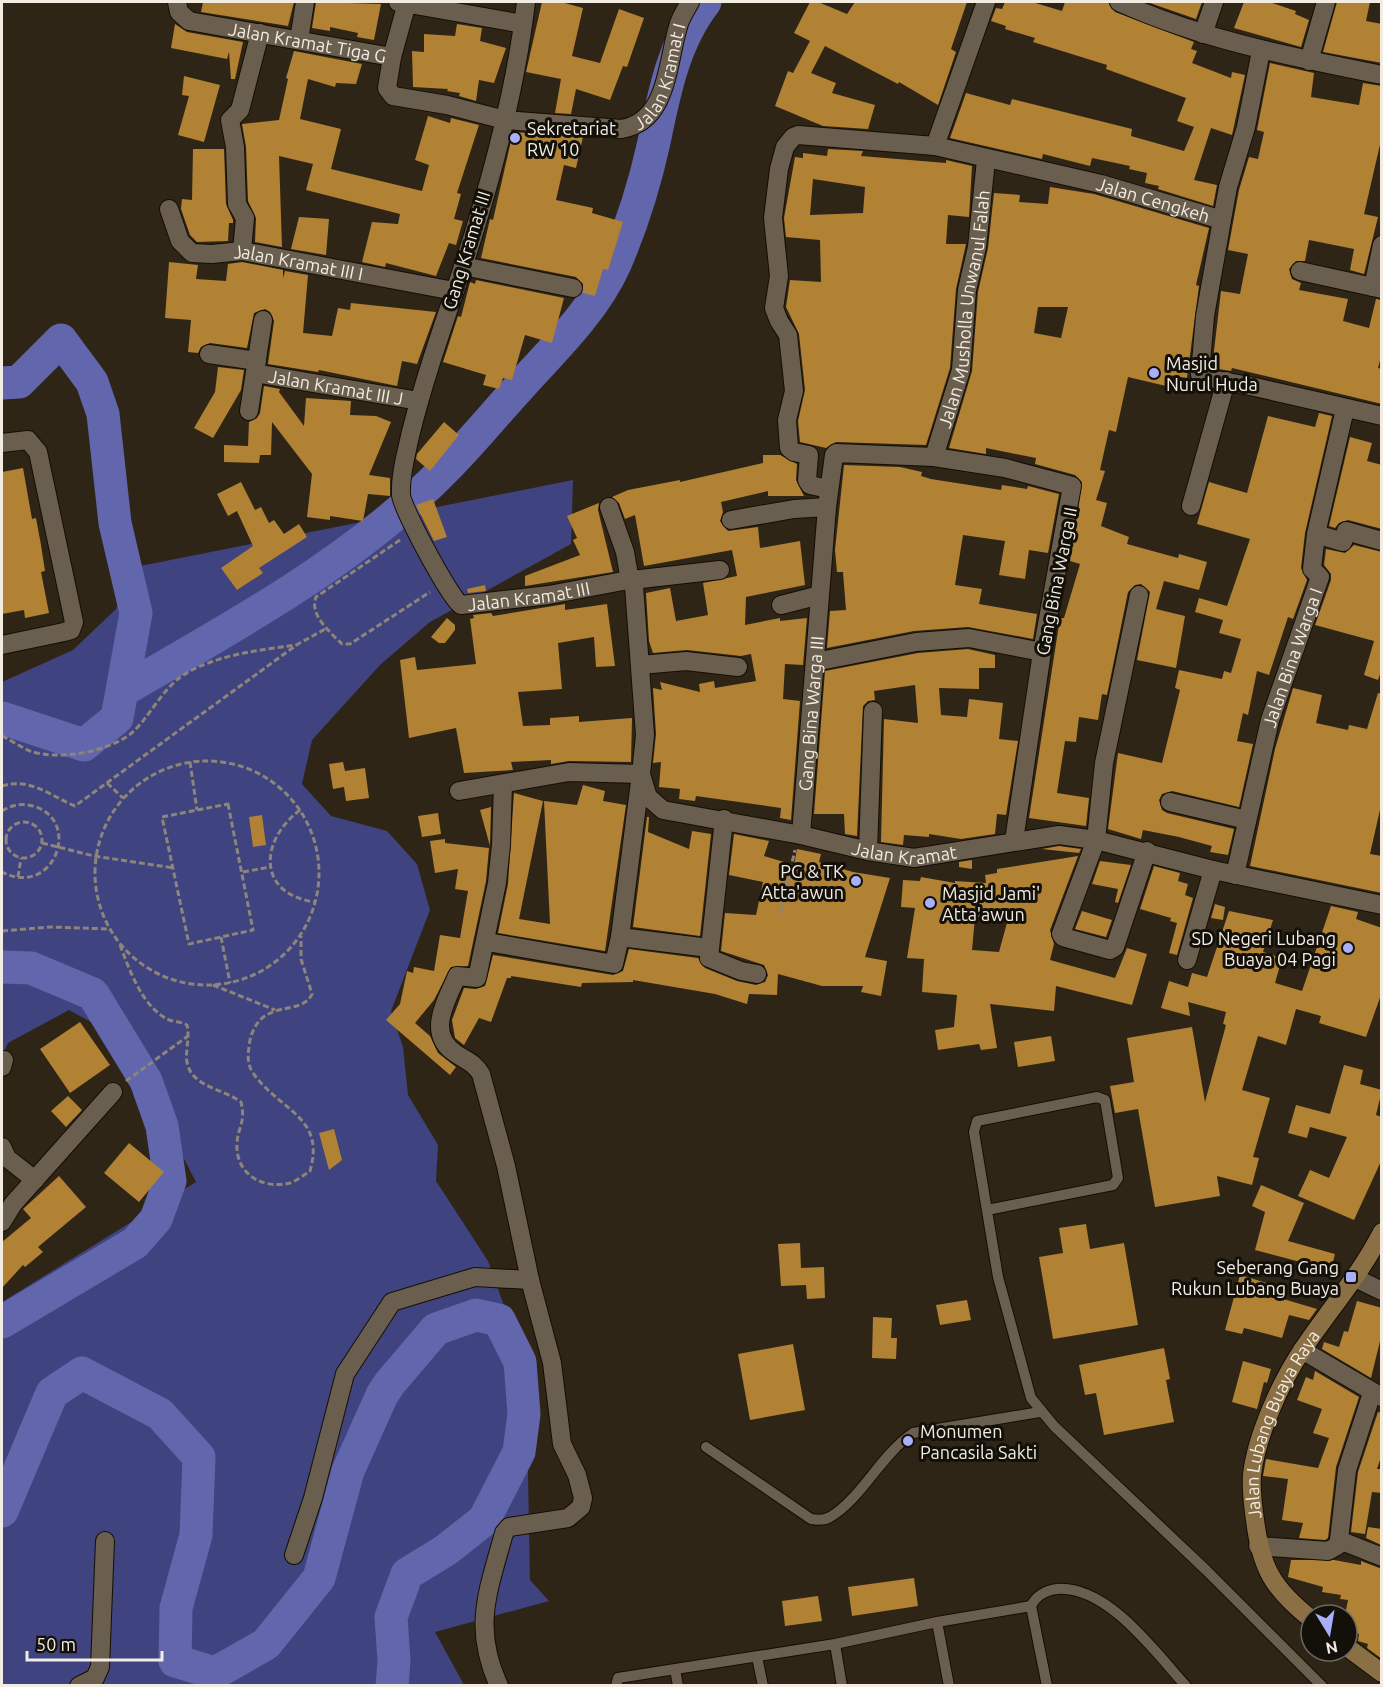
<svg xmlns="http://www.w3.org/2000/svg" width="1383" height="1687" viewBox="0 0 1383 1687" font-family="Ubuntu,sans-serif">
<rect width="100%" height="100%" fill="#2e2517"/>
<!-- green -->
<path fill="#3f437f" d="M573,480L571,544L430,622L380,665L312,740L302,784L331,816L387,831L417,864L430,910L391,1011L403,1047L408,1095L438,1145L436,1181L488,1261L526,1367L530,1580L549,1601L435,1632L464,1685H2V1302L196,1182L122,1039L69,1010L8,1043L2,1056V682L73,650L116,609L135,567Z"/>
<g fill="none" stroke-linecap="round" stroke-linejoin="round">
<!-- river -->
<path stroke="#6166ad" stroke-width="33" d="M2,383L19,382L61,340L92,382L103,414L115,523L136,613L117,718L84,745L2,718
M122,691C225,631 331,574 420,493C458,459 489,420 523,383C556,347 595,309 615,264C632,225 645,183 654,142C664,93 674,42 705,2
M2,967L31,968L93,994L146,1081L162,1126L170,1181L156,1219L135,1243L2,1322
M2,1511L52,1393L82,1373L160,1414L199,1457L196,1535L176,1608L175,1661L215,1673L266,1644L319,1578L348,1471L382,1395L390,1383L436,1329L476,1315L499,1320L520,1362L524,1414L519,1452L484,1520L446,1550L407,1574L391,1617L394,1661L392,1686"/>
</g>
<!-- building -->
<path fill="#b18134" fill-rule="evenodd" d="M203,2H294L288,26L201,12Z
M316,2L381,4L374,40L357,37L358,33L330,27V31L312,28Z
M542,2H561L583,8L572,56L600,63L619,9L644,18L627,67L623,66L610,100L576,89L571,114L555,113L561,79L526,72Z
M810,2H818L847,14L855,2H967L951,49L956,52L938,105L899,82L898,84L825,46L811,73L836,83L832,93L875,105L868,129L823,126L775,106L788,71L793,73L810,41L794,33Z
M1005,2H1032L1062,11L1065,2H1108L1115,12L1194,42L1191,49L1197,51L1192,63L1231,78L1232,72L1245,75L1232,135L1211,128L1194,180L1217,185L1213,206L1158,189L1159,186L1145,183L1147,173L1129,169L1130,166L1092,158L1090,166L1043,154L1042,159L950,138L966,93L1010,105L1012,99L1132,129L1131,136L1184,151L1194,127L1177,121L1186,98L1106,69L1107,65L1033,42L1035,38L1005,29L1006,26L991,21L996,8L1002,9Z
M1147,2H1202L1196,19Z
M1244,2H1269L1296,11L1295,14L1309,20L1301,47L1234,28Z
M1337,2H1370L1366,21L1382,24V63L1323,52Z
M175,24L187,32L243,42L235,79H231L229,52L227,59L171,48Z
M457,24L482,28L480,41L506,48L494,83L479,80L476,101L459,96L460,93L447,91L448,89L413,87L412,51L424,52V34L455,36Z
M294,51L362,64L356,84L336,83L335,87L308,79L300,119L341,129L331,169L422,191L429,165L415,160L428,116L450,123L451,118L479,125L457,193L461,194L454,219L463,221L456,245L449,243L436,276L386,263L385,267L362,262L372,222L398,224L400,214L306,190L313,164L279,156L282,247L255,242L256,218L248,201L246,147L242,124L279,120L288,79L286,78Z
M1270,63L1314,73L1311,97L1359,105L1363,83L1382,86V136L1364,214L1378,217L1364,274L1350,270L1354,249L1309,240L1305,261H1296L1289,269L1292,279L1301,283L1299,290L1348,299L1343,321L1369,328L1376,299L1382,300V353L1378,368L1382,369V404L1232,368L1231,371L1212,368L1221,291L1240,294L1248,254L1228,250L1239,190L1249,157L1258,159L1264,132L1257,130Z
M184,76L220,85L204,142L178,135L189,96L182,95Z
M513,132L583,137L576,168L564,165L556,200L593,208L592,213L623,222L608,270L603,269L595,296L583,293V284L576,277L481,258L490,219L493,220Z
M193,149H224L226,204L233,220V223H229L228,241L197,242L190,235L181,209L182,199L192,200Z
M828,149L863,151L861,156L946,163V160L972,166L969,217L948,215L946,244H966L956,289L950,368L926,445L836,442L826,448L800,442L798,421L805,390L799,334L786,307L790,280L821,282L820,240L786,237L784,218L795,157L803,158V153L827,156ZM813,179L865,187L863,213L810,215Z
M1050,187L1094,194L1209,228L1196,285L1199,286L1187,378L1168,375L1166,386L1128,377L1116,432L1109,430L1100,470L1105,471L1096,500L1107,503L1101,526L1129,537L1127,544L1178,558L1179,554L1207,562L1199,590L1164,581L1156,609L1185,616L1176,668L1137,660L1150,592L1141,584L1135,585L1128,592L1107,695L1102,694L1098,720L1079,717L1076,742L1065,741L1057,793L1089,798L1086,826L1029,818L1060,618H1064L1080,564L1070,561L1082,482L1075,475L1035,464L1036,458L986,448V454L949,448L972,371L978,292L988,248L994,193L1020,195L1019,202L1048,204ZM1038,307H1068L1061,338L1034,333Z
M299,217L329,219L326,255L291,249Z
M169,262L198,265L196,279L226,281L228,264L242,262L283,270V278L285,271L308,275L303,333L332,336L338,308L350,310L351,303L436,312L417,364L402,361L397,386L319,370L318,372L268,364L274,321L270,312L265,309L254,313L247,348L210,343L201,347L198,353L188,352L191,320L165,318Z
M476,280L564,298L552,343L525,335L512,380L503,378L499,389L483,385L486,375L443,362L458,316L461,317L470,282L475,284Z
M218,367L244,370L241,390L213,438L194,428L215,392Z
M264,386L280,389L279,392L304,426L306,398L351,401L350,415L376,416L391,422L369,475L390,478V496L368,494L363,521L330,516V520L307,517L312,474L272,422L271,455H260L259,463L224,462V445L248,446L249,422L257,418L260,413Z
M1319,413L1332,416L1305,533L1301,568L1307,580L1293,619L1288,617L1269,675L1257,671L1248,715L1243,713L1237,741L1253,744L1239,807L1172,791L1162,794L1159,800L1162,810L1167,813L1234,829L1228,855L1210,852L1212,846L1179,837L1143,830L1141,839L1108,829L1118,753L1162,763L1180,690L1175,688L1179,670L1222,679L1224,671L1231,673L1241,639L1219,633L1223,620L1195,612L1199,598L1227,606L1250,539L1197,524L1209,482L1247,493L1268,416L1315,427Z
M444,422L459,435L430,471L416,459L417,454Z
M1350,437L1372,443L1367,461L1382,465V529L1348,520L1339,523L1335,528L1329,526Z
M763,455H780L797,464L796,480L804,496H768V491L721,502L723,512L720,521L728,531L758,527L760,548L800,541L805,585L746,597L745,625L780,618V621L807,618L803,665L785,664L783,699L800,701L791,820L780,818L781,808L696,796L695,801L679,799L680,789L659,787L661,762L653,763L656,734L653,688L662,690L660,682L700,692L699,684L714,681L715,688L756,681L751,654L741,656L687,650L653,653L649,641L646,593L670,588L676,621L708,615L703,583L737,576L732,550L644,566L635,515L625,519L619,503L612,497L628,490L680,480V482L763,463Z
M844,465L900,467L922,472L921,476L931,479L1001,490L1002,485L1027,489L1028,486L1059,494L1048,553L1029,550L1025,579L999,575L1005,541L963,535L955,585L982,589L979,604L1037,614L1033,639L968,627L914,631L827,648L830,611L846,610L843,572H837L835,550Z
M23,468L32,519L36,518L41,545L45,571L41,572L49,613L25,618L24,610L2,614V472Z
M241,482L255,510L261,507L269,523L274,520L284,534L299,524L307,537L259,568L263,573L237,590L221,568L253,546L237,511L228,516L217,494Z
M433,499L447,537L434,541L416,505Z
M599,503L598,510L613,572L525,586V576L580,555L573,540L577,538L567,516Z
M1354,545L1382,552V669L1378,680L1364,675L1374,641L1315,625L1331,580V574L1324,565L1326,549L1345,553Z
M485,585L486,591L468,593L467,589Z
M565,604V610L607,604L615,666L596,667L594,637L558,643L562,689L518,692L523,726L550,725V718L579,716V722L632,718L631,762L569,761L551,764V760L511,762L513,770L464,773L456,728L409,738L400,660L415,657L417,670L476,664L470,619L474,618L473,615L491,613L493,616Z
M447,618L455,625V630L445,643H439L431,637Z
M968,649L995,655V668H979V689L939,688L941,715L967,717L969,699L1003,703L999,739L1018,741L1006,815L997,814L995,834L961,839L929,834V837L904,835L903,845L881,842L884,719L918,723L915,685L874,691L875,700L868,701L863,706L857,836L845,834L844,814H814L825,671L918,653Z
M1293,688L1322,695L1316,723L1348,730L1349,725L1367,729L1378,693L1382,694V801L1370,854L1382,856V893L1250,866L1275,749Z
M343,762L345,771L365,768L369,798L346,801L344,787L333,789L329,764Z
M583,785L605,791L603,801L626,805L605,951L498,933L508,884L514,793L543,801L519,919L550,924L544,801L577,805Z
M491,807L490,844V846L480,810Z
M438,813L441,834L422,837L418,816Z
M262,815L266,845L253,847L249,817Z
M647,817H649L648,832L689,849L692,831L711,834L700,936L633,927Z
M734,834L769,841L764,856L794,865L797,849L821,854L819,862L853,872L890,878L865,957L887,961L881,996L861,992L863,986H822L778,974L777,995L749,994L747,1004L715,994L633,980V982L582,983L581,987L511,976V978H507L491,1022L479,1018L464,1045L455,1038L452,1020L464,988L476,989L485,986L493,955L613,975L623,971L629,949L698,958L705,968L737,981L756,985L765,982L768,975L764,965L721,951L725,913L756,915L763,882L729,875Z
M445,839V843L489,848L486,881L468,966L451,967L434,1000L415,1023L430,1036L438,1053L456,1067L450,1075L386,1020L400,1004L407,971L413,973L414,967L434,971L440,935L460,938L468,891L455,889L458,869L435,873L430,841Z
M1059,846L1081,849L1079,853L1042,849Z
M1078,856L1050,930L1054,944L1050,960L1115,978L1127,948L1147,954L1132,1005L1056,986L1054,1011L990,1004L997,1048L981,1050L979,1044L938,1050L935,1030L954,1027L957,995L922,992L924,959L907,958L915,908L901,907L903,880L920,881L921,877L955,883V881L986,883L985,875L997,873V869ZM975,917L1008,919L999,952L972,950Z
M972,860V869L959,867V862Z
M1100,861L1131,865L1118,903L1115,902L1118,889L1092,884Z
M1154,866L1180,873L1178,881L1188,884L1185,895L1193,898L1177,955L1169,953L1177,923L1170,921L1171,918L1140,909Z
M1215,904L1225,907L1223,920L1211,918Z
M1331,906L1358,912L1356,919L1382,928V992L1366,1037L1319,1023L1321,1016L1296,1009L1286,1045L1258,1036L1242,1090L1270,1098L1253,1157L1259,1158L1252,1185L1217,1176L1220,1196L1155,1207L1138,1109L1115,1113L1110,1086L1134,1082L1127,1038L1192,1027L1205,1102L1226,1025L1223,1024L1226,1012L1188,1002L1190,1016L1161,1008L1169,981L1188,987L1192,973L1207,977L1229,911L1273,920L1263,952L1282,958L1275,983L1302,991Z
M1082,911L1112,920L1106,937L1075,929Z
M80,1022L110,1065L70,1093L40,1049Z
M1051,1036L1055,1061L1018,1067L1014,1042Z
M1344,1065L1363,1070L1360,1084L1382,1090L1376,1115L1382,1117V1159L1354,1220L1298,1196L1310,1170L1329,1178L1347,1137L1310,1127L1307,1138L1288,1133L1296,1105L1330,1114Z
M68,1096L82,1110L66,1127L51,1111Z
M334,1129L342,1160L329,1170L319,1133Z
M129,1143L164,1172L139,1202L104,1173Z
M59,1176L86,1207L38,1247L43,1252L25,1267L23,1265L2,1288V1242L31,1218L23,1209Z
M1261,1185L1304,1203L1288,1241L1335,1254L1331,1270L1255,1250L1265,1212L1252,1206Z
M1086,1224L1090,1249L1124,1243L1138,1325L1053,1339L1039,1257L1063,1253L1059,1228Z
M800,1243L801,1268L824,1267L825,1298L807,1299L806,1285L781,1286L778,1244Z
M1240,1275L1270,1284L1267,1294L1317,1309L1309,1320L1289,1315L1282,1338L1244,1328L1242,1334L1225,1330Z
M967,1300L971,1320L940,1325L936,1305Z
M1357,1301L1382,1308V1333L1371,1378L1322,1349L1324,1342L1339,1347L1344,1331L1348,1332Z
M873,1317L892,1318L891,1338H897L896,1359L872,1358Z
M793,1344L805,1410L750,1420L738,1354Z
M1164,1348L1170,1379L1166,1380L1174,1422L1104,1435L1096,1393L1085,1395L1079,1365Z
M1243,1361L1271,1369L1267,1383L1264,1382L1257,1409L1232,1402Z
M1315,1371L1359,1397L1336,1467L1328,1538L1325,1540L1299,1538L1303,1523L1282,1520L1288,1479L1263,1476L1266,1459L1318,1468L1329,1438L1313,1433L1322,1409L1297,1400L1306,1377L1313,1380Z
M1378,1412L1382,1413V1454L1377,1469H1382V1493L1372,1492L1365,1534L1351,1532L1358,1472Z
M1368,1527L1382,1529L1381,1545L1366,1538Z
M1291,1560H1334L1361,1565V1561L1382,1569V1659L1367,1648L1368,1644L1358,1641L1359,1634L1347,1631L1345,1615L1348,1600L1340,1599L1341,1595L1322,1592L1323,1587L1288,1577Z
M914,1578L918,1606L852,1616L848,1587Z
M818,1596L822,1621L785,1626L782,1601Z"/>
<g fill="none" stroke-linecap="round" stroke-linejoin="round">
<!-- lane casing -->
<g stroke="#160e03" stroke-width="12">
<path id="lane" d="M987,1210L1113,1185L1118,1178L1105,1100L1097,1097L977,1121L974,1132L998,1277L1031,1398L1054,1426L1206,1570L1322,1686
M706,1447L811,1519C817,1520 824,1521 830,1517C860,1500 881,1455 913,1433L1040,1412
M937,1622L949,1686
M835,1644L842,1686
M757,1657L763,1686
M675,1669L678,1686
M616,1686L618,1678L835,1644L937,1622L1031,1606
M1047,1686L1031,1606C1036,1596 1046,1590 1057,1589C1107,1585 1155,1652 1186,1686"/>
</g>
<!-- street casing -->
<g stroke="#160e03" stroke-width="20">
<g id="street">
<path id="s1" d="M177,2L179,12L189,21L392,57L387,88L393,96L447,105L505,120L621,129C668,122 667,63 678,27C680,18 686,10 690,2"/>
<path d="M398,2L523,24"/>
<path id="s2" d="M526,2C516,87 490,185 463,267C444,323 424,379 410,436C406,455 400,475 401,495C402,508 451,600 461,605L549,595L623,581L720,570"/>
<path d="M1119,2C1203,40 1292,57 1382,75"/>
<path d="M1203,34L1214,2"/>
<path d="M299,40L305,2"/>
<path d="M392,57L407,3"/>
<path d="M1309,61L1326,2"/>
<path d="M935,146L986,2"/>
<path id="s3" d="M169,209L180,241L192,253L212,254L242,251L454,291"/>
<path d="M1222,220L1228,187L1246,127L1261,51"/>
<path d="M242,251L245,218L237,204L235,147L230,120L240,110L260,33"/>
<path d="M463,266L573,288"/>
<path d="M1300,271L1382,289"/>
<path d="M1373,287L1382,245"/>
<path d="M209,354L257,361"/>
<path id="s4" d="M255,373L419,401"/>
<path d="M249,411L263,320"/>
<path d="M2,443L28,440L38,452L74,622L71,630L64,632L2,645"/>
<path id="s5" d="M934,457L961,370L967,290L977,247L986,160"/>
<path id="s6" d="M829,489L810,485L807,480L809,455L794,452L789,448L787,420L794,391L788,335L779,321L774,308L779,276L773,218L779,169L785,147L793,137L798,135L935,146L1101,184L1222,220L1205,316L1200,374L1205,378L1255,387L1382,416"/>
<path d="M1191,506L1226,381"/>
<path id="s7" d="M609,507L625,552L630,581L634,586L645,735L641,774L648,797L663,810L801,835L868,851L914,858L1059,835L1096,840L1213,870L1382,905"/>
<path d="M731,520L794,509L827,507"/>
<path d="M1316,534L1343,542L1346,531L1382,541"/>
<path d="M1139,595L1104,763L1096,840L1061,934L1063,937L1110,950L1115,947L1147,851"/>
<path d="M781,605L820,595"/>
<path d="M815,662L916,642L969,638L1042,652"/>
<path d="M640,665L686,661L738,667"/>
<path d="M459,791L569,772L641,774L620,937L614,964L487,942"/>
<path d="M1170,802L1247,820"/>
<path d="M724,819L709,958L741,971L757,974"/>
<path id="s8" d="M801,835L827,507L834,455L836,453L934,457L1005,468L1072,486L1042,652L1014,841"/>
<path d="M868,851L873,711"/>
<path id="s9" d="M1235,875L1270,720L1320,577L1312,569L1316,534L1345,409"/>
<path d="M620,937L709,948"/>
<path d="M1187,960L1213,870"/>
<path d="M2,1067L4,1060"/>
<path d="M2,1147L7,1158L35,1180"/>
<path d="M2,1222L13,1204L113,1092"/>
<path d="M1355,1278L1382,1291"/>
<path d="M1302,1350L1382,1397"/>
<path d="M1339,1540L1347,1470L1372,1393"/>
<path d="M1258,1546L1328,1551L1337,1546L1339,1540L1382,1557"/>
<path d="M294,1555L313,1498L345,1374L392,1302L475,1277L530,1280"/>
<path d="M79,1686L95,1678L100,1667L105,1541"/>
<path d="M499,1686C472,1627 488,1592 504,1533L509,1527L568,1518L581,1507L583,1498L577,1475L562,1444L552,1363L530,1280L506,1166L481,1074C475,1063 465,1060 455,1053C426,1033 446,1002 457,976L477,978L497,883L501,845L503,784"/>
</g>
</g>
<!-- secondary casing -->
<g stroke="#160e03" stroke-width="20">
<g id="secondary">
<path id="s10" d="M1311,1619C1273,1589 1261,1568 1255,1520C1253,1506 1251,1489 1252,1475C1256,1437 1281,1381 1303,1349C1329,1310 1360,1275 1382,1232"/>
<path d="M1347,1647L1382,1673"/>
</g>
</g>
<!-- path -->
<path stroke="#8d857a" stroke-width="3" stroke-dasharray="6 3" stroke-linecap="butt" d="M400,540L316,597C309,615 330,632 342,644H350L430,592
M2,736C11,740 20,747 30,751C58,761 111,752 134,731C152,713 161,691 182,676C214,655 259,650 296,645
M95 873a112 112 0 1 1 224 0a112 112 0 1 1-224 0Z
M190,762L197,810
M107,783L123,798
M2,786C29,777 51,796 75,806L298,644L327,628
M228,804L253,930L189,944L162,817Z
M300,810C259,841 257,894 315,902
M2,811C11,805 22,803 33,806C83,820 54,899 2,872
M6 840a18 18 0 1 1 36 0a18 18 0 1 1-36 0Z
M42,843L94,856L174,868
M243,872L270,867
M18,877L21,858
M780,914L795,850
M2,931L51,927L109,929
M221,937L230,983
M120,945C130,971 141,1003 165,1018C171,1022 180,1021 187,1025C190,1038 185,1051 187,1062C191,1087 224,1089 241,1102C246,1123 238,1126 237,1143C235,1173 261,1190 290,1183C296,1181 304,1175 310,1171C324,1122 290,1114 261,1083C256,1077 250,1071 249,1063C247,1056 249,1048 250,1040C261,996 301,1018 312,994L301,959V936
M213,985L275,1010
M126,1081L188,1036"/>
<!-- lane -->
<use href="#lane" stroke="#6a5e4f" stroke-width="10"/>
<!-- street -->
<use href="#street" stroke="#6a5e4f" stroke-width="18"/>
<!-- secondary -->
<use href="#secondary" stroke="#8b7046" stroke-width="18"/>
</g>
<!-- markers -->
<g fill="#a8b0fc" stroke="#130f09" stroke-width="2">
<circle cx="515" cy="138" r="6"/>
<circle cx="1154" cy="373" r="6"/>
<circle cx="856" cy="881" r="6"/>
<circle cx="930" cy="903" r="6"/>
<circle cx="1348" cy="948" r="6"/>
<rect x="1345" y="1271" width="12" height="12" rx="3"/>
<circle cx="908" cy="1441" r="6"/>
</g>
<g text-anchor="middle" dominant-baseline="central" stroke-width="6" stroke-linejoin="round" paint-order="stroke">
<!-- street labels -->
<g font-size="18" fill="#f2ece3" stroke="#130f09">
<text stroke="none"><textPath href="#s1" startOffset="144">Jalan Kramat Tiga G</textPath></text>
<text stroke="none"><textPath href="#s1" startOffset="574">Jalan Kramat I</textPath></text>
<text stroke="none"><textPath href="#s6" startOffset="760">Jalan Cengkeh</textPath></text>
<text transform="translate(466 250) rotate(-73)">Gang Kramat III</text>
<text stroke="none"><textPath href="#s3" startOffset="158">Jalan Kramat III I</textPath></text>
<text stroke="none"><textPath href="#s5" startOffset="152">Jalan Musholla Unwanul Falah</textPath></text>
<text stroke="none"><textPath href="#s4" startOffset="82">Jalan Kramat III J</textPath></text>
<text transform="translate(1056 581) rotate(-79)">Gang Bina Warga II</text>
<text stroke="none"><textPath href="#s2" startOffset="704">Jalan Kramat III</textPath></text>
<text stroke="none"><textPath href="#s9" startOffset="225">Jalan Bina Warga I</textPath></text>
<text stroke="none"><textPath href="#s8" startOffset="122">Gang Bina Warga III</textPath></text>
<text stroke="none"><textPath href="#s7" startOffset="562">Jalan Kramat</textPath></text>
<text stroke="none"><textPath href="#s10" startOffset="220">Jalan Lubang Buaya Raya</textPath></text>
</g>
<!-- poi labels -->
<g font-size="18" fill="#f2ece3" stroke="#130f09" text-anchor="start">
<text x="527" y="128">Sekretariat<tspan x="527" dy="21">RW 10</tspan></text>
<text x="1166" y="363">Masjid<tspan x="1166" dy="21">Nurul Huda</tspan></text>
<text x="844" y="871" text-anchor="end">PG &amp; TK<tspan x="844" dy="21">Atta'awun</tspan></text>
<text x="942" y="893">Masjid Jami'<tspan x="942" dy="21">Atta'awun</tspan></text>
<text x="1336" y="938" text-anchor="end">SD Negeri Lubang<tspan x="1336" dy="21">Buaya 04 Pagi</tspan></text>
<text x="1339" y="1267" text-anchor="end">Seberang Gang<tspan x="1339" dy="21">Rukun Lubang Buaya</tspan></text>
<text x="920" y="1431">Monumen<tspan x="920" dy="21">Pancasila Sakti</tspan></text>
</g>
</g>
<!-- border -->
<rect width="1383" height="1687" fill="none" stroke="#f2ece3" stroke-width="6"/>
<!-- north arrow -->
<g transform="translate(1329 1633) rotate(169)"><circle r="28" fill="#130f09" stroke="#6c6760" stroke-width="1.5"/>
<path d="M0-4.5L10 22L0 15L-10 22Z" fill="#a8b0fc"/>
<text y="-9" font-size="16" font-weight="bold" text-anchor="middle" fill="#f2ece3">N</text>
</g>
<!-- scale -->
<path d="M27 1651v9h135v-9" fill="none" stroke="#f2ece3" stroke-width="3"/>
<text x="36" y="1651" font-size="18" fill="#f2ece3" stroke="#130f09" stroke-width="4.5" paint-order="stroke">50 m</text>
</svg>
